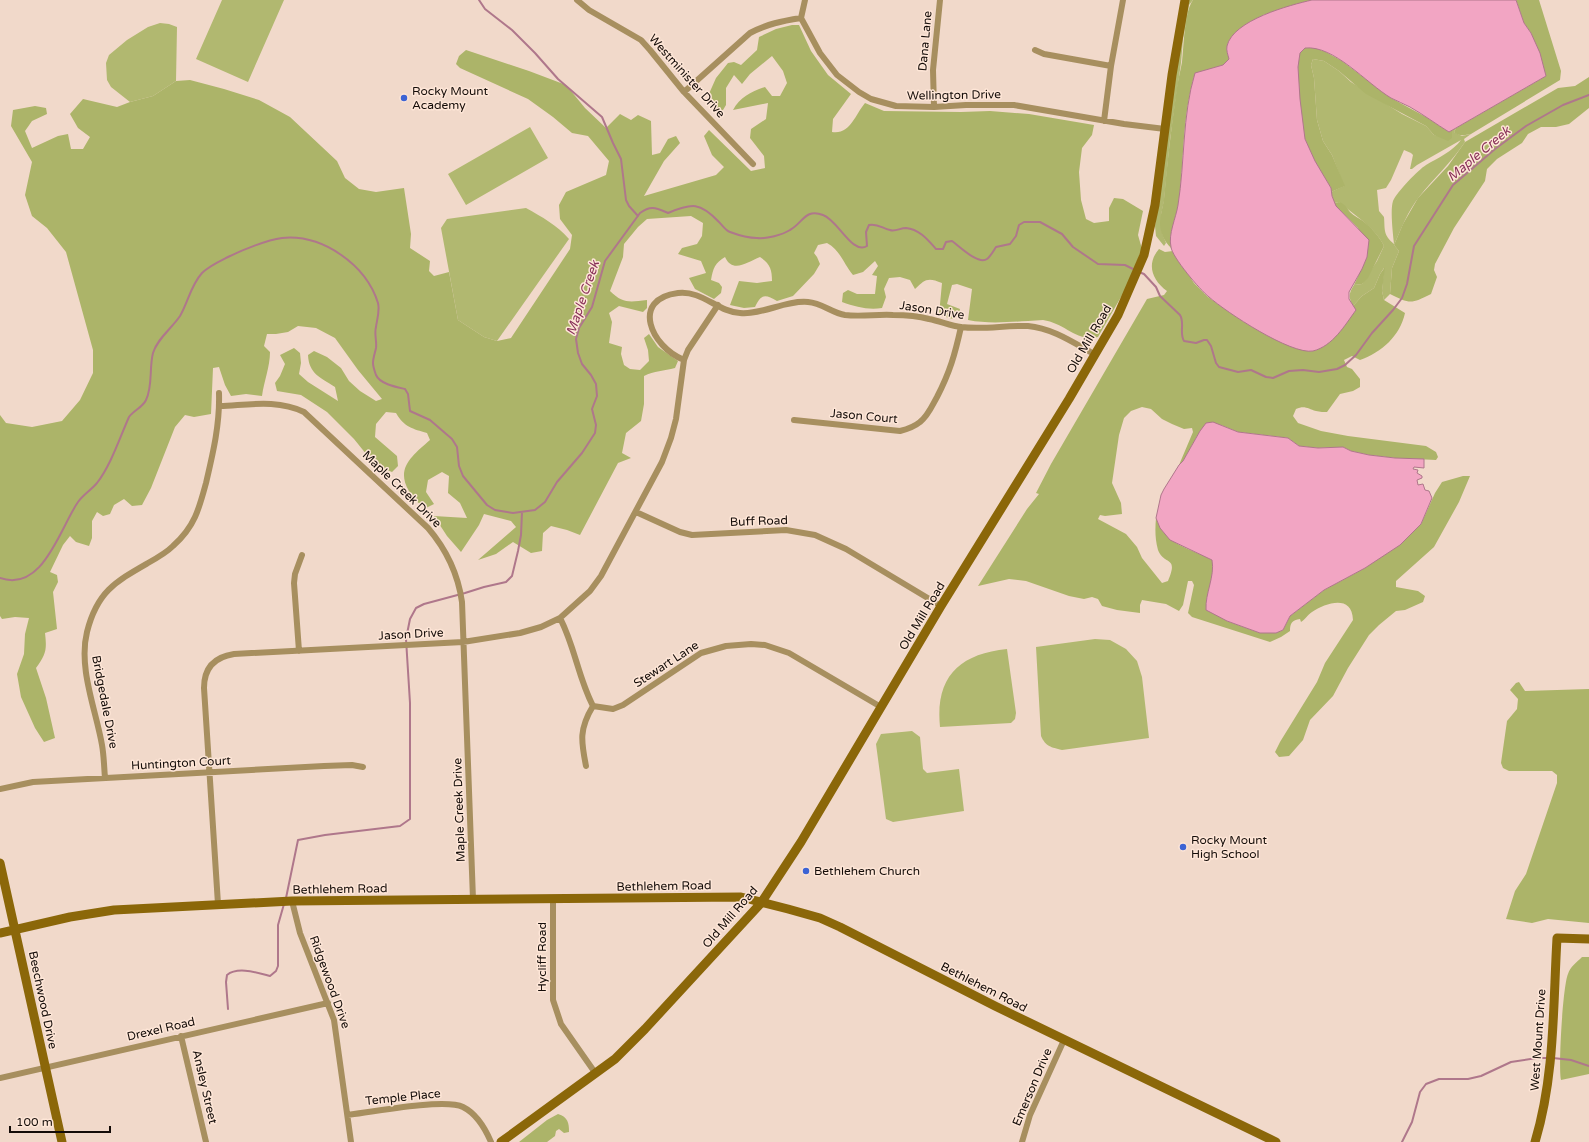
<svg xmlns="http://www.w3.org/2000/svg" width="1589" height="1142" viewBox="0 0 1589 1142" font-family="'Varela Round',sans-serif">
<rect width="100%" height="100%" fill="#f1d9ca"/>
<!-- green -->
<path fill="#b1b870" fill-rule="evenodd" d="M222,0H284L248,82L196,59Z
M1189,0H1193L1189,5L1183,39L1181,63L1170,140L1164,201L1161,215L1162,233L1166,243L1164,246L1156,236L1155,226L1179,51Z
M160,23L169,24L177,27L176,81L153,96L130,102L111,87L107,80L106,63L109,55L127,40L148,27Z
M1313,59L1324,61L1339,71L1351,82L1402,114L1426,126L1434,135L1452,138V130L1456,128L1454,132L1462,136L1471,134L1464,139L1465,142C1451,163 1434,178 1419,197C1408,211 1401,229 1394,245L1399,251L1392,268L1390,294L1384,300L1382,291L1384,268L1380,274L1374,288L1362,296L1353,306C1348,297 1349,293 1354,285L1362,284L1377,261L1384,246C1375,227 1354,215 1339,202L1334,203L1331,192L1344,186L1332,155L1323,141L1317,120L1314,78L1311,65ZM1461,140C1453,151 1438,158 1426,165C1418,170 1397,192 1393,201C1390,210 1393,234 1394,244C1383,235 1385,230 1384,217L1379,211L1377,190L1386,188L1391,180L1404,150L1411,153L1413,155L1410,169H1412L1417,165Z
M530,127L548,158L466,205L448,174Z
M526,208C542,217 557,225 569,239L497,341L484,337L458,320L441,228L447,219Z
M1095,639L1110,640L1126,649L1137,661L1142,677L1149,738L1062,750C1051,747 1046,747 1041,736L1036,647Z
M1007,649L1016,713L1015,719L1011,723L940,727C935,677 959,654 1007,649Z
M912,731L920,737L923,769L927,773L959,769L964,811L893,822L886,819L876,744L881,734Z"/>
<!-- forest -->
<path fill="#acb469" d="M1193,0H1312L1263,15L1227,47L1229,59L1223,65L1195,74C1183,112 1184,153 1180,193C1178,211 1172,229 1171,248C1164,241 1160,232 1160,223C1160,215 1163,207 1164,199C1167,164 1171,130 1176,95C1177,84 1180,73 1182,62C1184,46 1184,12 1193,0Z
M1516,0H1539L1561,71L1560,80L1471,134C1465,135 1459,137 1454,132L1456,128L1546,76L1531,33L1524,23Z
M792,25H799L811,51L828,75L851,94L833,119L832,132C850,135 855,115 865,103L884,111L961,112L990,111L1029,114L1094,125L1092,135L1082,148L1079,172L1081,200L1086,219L1094,223L1109,221V208L1114,198L1123,199L1143,211L1138,235L1142,249L1125,290L1098,337C1076,342 1065,323 1043,320C1038,320 1033,321 1028,321C1008,322 988,324 968,320L972,289L957,284L952,285L947,304L960,309L958,316L953,319L939,315L942,283C928,277 925,279 915,289L910,280L900,277L889,278L884,289L886,297L882,308C868,310 856,307 842,302L843,293L848,290L857,294H875L877,276L872,275L878,266L875,261L863,272L853,275C843,263 841,251 827,243L818,245L814,253L817,257L820,264L814,274L793,296L777,301C765,294 761,294 755,307L744,308L730,305L739,281L757,283L772,281C772,269 770,264 760,257C747,262 733,274 725,257C715,263 713,268 711,280L719,283L722,287L721,293L714,299L695,289L689,278L706,273L701,261L678,254L682,248L697,244L702,236L703,223L691,216L647,219L638,227L624,244L623,257L610,291C623,304 630,302 647,300V308L643,312L619,306L609,313L612,322L609,343L622,347L621,354L624,365L630,369L640,370L649,361L648,350L644,338L649,334L658,347L678,361L675,368C664,371 654,371 644,376V404L641,421L626,433L622,453L631,458L618,463L580,535L567,530L551,526L543,533L542,551L531,553L513,542L496,554L478,560L516,527L511,521L484,514L479,525L461,552L447,536L434,516L467,518L460,503L448,493L449,476L442,472L428,480L426,492L434,504L426,508C418,503 414,500 409,491C395,468 413,455 430,440L427,433C413,429 404,427 396,413L386,412L376,424L375,437L397,456L398,466L392,472L375,465L354,439L327,412L301,395L277,391L275,383L280,376L285,364L280,355L294,348L300,353L301,363L299,374L308,382L338,401L335,387C320,377 309,374 308,355L314,351L327,357L341,368L349,381L360,391L376,401L382,399L358,370L335,338L316,328L298,326L288,332L276,334H267L264,346L270,352C270,367 264,381 262,396L246,394L231,396L225,385L219,367L213,368L211,414L194,417L185,415L175,427L151,488L142,505L132,506L124,499L114,505L110,514L103,516L97,512L92,521V538L89,546L76,542L70,536L63,545L50,572L57,575L58,582L53,592L57,629L45,633C47,650 46,654 36,668L46,698L55,738L44,742L35,728L21,697L17,674L24,654L25,634L29,618L15,617L2,619L0,616V415L6,423L32,427L62,421L80,400L93,373V350L66,252L47,228L32,216L25,195L32,162L11,126L13,110L35,106L46,108L47,114L32,121L25,131L32,148L58,136L68,134L71,149H83L90,137L78,128L70,114L83,99L117,107L130,102L153,96L176,81L190,80L224,89L259,100L290,117L337,161L345,178L359,189L376,192L404,188L411,234L410,248L430,261L429,271L434,276L449,272L458,320L484,337L497,341L511,338L570,249L572,235L560,219L559,205L566,192L606,175L609,161L588,136L572,133L553,117L528,99L460,68L456,64L459,56L466,50L529,71L566,85L585,108L606,128L620,114L631,120L638,115L651,121L652,155L660,153L668,139L676,136L680,143L664,161L644,196L716,175L724,167L712,155L704,136L709,130L751,171L765,168L764,156L750,138L751,129L766,119L768,103L733,110C740,97 751,92 765,87L772,96H780L787,83L783,71L772,56L750,74L742,84L734,75L726,88V105L720,115L711,104L708,96L716,78L728,63L734,62L741,65L757,50L759,37L776,29Z
M1313,47L1326,52L1342,61L1391,98L1426,117L1449,132L1452,130V138L1448,141L1434,135L1426,126L1366,94L1339,71L1324,61L1313,59L1311,65L1314,78L1317,120L1323,141L1332,155L1345,186L1331,192V188C1322,173 1310,156 1305,139C1300,122 1295,72 1299,55C1300,52 1302,50 1305,48Z
M1589,77V108L1569,124L1556,127H1541L1528,134L1522,143L1497,159L1487,169L1485,181L1454,228L1435,264L1434,270L1437,277L1431,294C1411,304 1410,304 1390,294L1392,268L1399,251L1394,245L1403,224L1418,198L1448,166L1465,142L1558,88L1575,86Z
M1339,202C1345,204 1346,207 1350,212C1354,216 1359,218 1363,221C1371,227 1380,237 1384,246L1368,278L1362,284L1354,285L1367,257L1358,228L1336,206L1334,203Z
M1159,249L1165,252L1173,251L1194,283L1208,297L1244,322L1353,306L1362,296L1374,288L1380,274L1385,267L1382,291L1384,300L1405,313C1400,336 1382,352 1360,360L1352,356L1344,360L1347,367L1352,369L1360,379V387L1353,391L1340,394L1327,412C1324,412 1320,412 1316,411C1308,409 1305,405 1296,409L1293,416L1298,423L1321,431L1348,436L1426,446L1436,452L1438,457L1436,460L1395,458L1369,455L1351,451L1343,447L1318,448L1299,446L1288,438L1238,432L1221,425L1200,431L1183,461L1179,465L1193,432L1192,428L1184,429L1172,424L1162,419L1151,409L1142,407L1131,411L1124,418L1119,435L1112,483L1121,503L1122,514L1105,516L1100,515L1098,519L1126,534L1137,547L1142,558L1162,583L1168,581C1179,555 1164,566 1158,550C1155,539 1155,529 1156,518C1166,546 1189,547 1212,560L1214,568L1206,603L1227,621L1260,633H1276L1283,630L1290,616L1324,590L1365,568L1421,524L1435,493L1442,482L1463,476H1470L1459,502L1434,547L1396,581V587L1418,591L1425,596L1423,602L1405,610L1396,611L1379,625L1369,635L1348,668L1333,696L1310,720L1303,740L1289,756L1279,757L1275,752L1280,742L1317,682L1325,663L1353,620C1352,594 1326,603 1312,612C1307,615 1306,619 1301,622L1300,619C1292,620 1290,623 1290,631L1281,637L1270,642L1192,617L1188,613L1194,585L1192,581H1188L1183,605L1179,611L1166,604L1142,600L1140,605V613L1117,610L1102,606L1098,599L1092,597L1084,599L1069,596L1026,581L1009,579L978,586L1027,509L1039,494L1036,493L1051,464L1147,299L1164,295L1167,291C1152,280 1146,264 1159,249Z
M1519,682L1525,691L1589,689V923L1548,919L1532,923L1506,919L1515,891L1526,874L1557,783V775L1552,771H1509L1503,768L1501,763L1507,721L1517,709L1518,699L1510,690L1516,683Z
M1582,957H1589V1074L1561,1080C1558,1067 1563,985 1568,974C1570,967 1577,962 1582,957Z
M558,1114C568,1117 569,1123 569,1132L564,1133L559,1129L556,1131L555,1136L547,1142H519L547,1120Z"/>
<!-- water -->
<path fill="#f2a5c3" stroke="#af778b" d="M1312,0H1516L1524,23L1531,33L1540,53L1546,76L1449,132C1436,124 1424,115 1410,107C1404,104 1397,101 1391,98C1366,83 1334,45 1305,48L1300,53L1298,67L1300,99L1305,139L1315,161L1331,188L1332,196L1336,206L1369,240L1367,257L1362,269L1349,292V299L1356,310C1345,325 1333,346 1313,351C1291,355 1226,312 1209,297C1200,290 1172,257 1171,247C1168,234 1176,218 1178,205C1185,162 1182,116 1195,73L1223,65L1229,59C1228,55 1226,50 1227,46C1233,20 1290,5 1312,0Z
M1213,422L1238,432L1288,438L1299,446L1318,448L1343,447L1351,451L1369,455L1395,458L1424,459V468L1414,467L1413,469L1418,470L1417,473L1422,476V478L1417,480L1418,485L1423,484L1425,490L1429,491L1432,498L1421,524L1400,545L1365,568L1324,590L1290,616L1283,630L1276,633H1260L1227,621L1206,610C1205,593 1215,577 1212,560L1170,540L1160,528L1156,518L1161,495L1164,489L1179,465L1183,461L1200,431L1206,423Z"/>
<g fill="none" stroke-linecap="round" stroke-linejoin="round">
<!-- stream -->
<path stroke="#af778b" stroke-width="2" d="M479,0L485,9L512,30L535,53L558,79L602,117L613,143L621,159L626,200L629,206L638,216
M1139,272L1144,274L1156,287L1160,296L1180,315C1185,323 1179,333 1184,341L1196,343L1204,340H1207L1211,346L1216,363L1219,367L1238,372L1251,370L1266,377L1273,378L1289,371L1303,370L1319,372L1337,369L1345,365L1356,355L1372,333L1393,310L1402,298L1407,284L1414,246L1453,185L1495,149L1526,126L1563,105L1589,95
M0,578C43,593 60,528 78,502C83,495 91,490 97,483C111,465 120,437 129,417C133,411 143,407 146,400C153,386 149,368 153,353C157,339 172,328 180,316C188,302 191,285 202,273C209,266 220,261 228,257C242,250 267,240 282,238C323,234 366,265 378,303C380,311 377,319 376,327C374,334 377,341 376,348C375,353 373,358 373,363C373,367 375,372 376,375C380,384 396,387 405,389L408,394L410,411L430,420L452,439L457,447L459,466L463,476L487,505L495,510L513,513L535,510L545,502L557,482L582,453L595,433L596,425L592,409L597,396L596,384L591,375L582,364L578,353L576,339L579,328L592,307L605,261L640,213C651,205 656,208 668,213C692,203 700,202 719,222C722,225 726,231 730,232C738,235 749,238 757,238C767,239 782,235 790,230C803,223 805,208 823,215C838,220 852,255 867,246L866,232L869,225C877,223 882,228 890,230C895,232 900,228 906,228C919,229 928,240 936,249H943L946,242L952,241C959,246 978,265 987,259C990,257 994,250 996,247L1010,244L1016,236L1019,225L1024,222H1040L1062,234L1073,247L1098,264L1125,265L1135,270
M286,898L298,840L325,835L400,826L410,819V703L406,639L410,619L416,608L424,604L465,593L484,587L506,582L512,576L518,551L521,535L522,512
M228,1009L226,982L227,975C238,966 258,973 270,976L276,971L278,966V925L284,904
M1553,1058L1571,1060L1589,1066
M1402,1142L1412,1122L1420,1092L1426,1084L1439,1079H1468L1481,1076L1511,1062L1537,1058H1549"/>
<!-- street -->
<path stroke="#a78f5f" stroke-width="6" d="M577,0L589,10L641,40L650,50L684,92L753,164
M805,0L801,18L820,53L837,75L859,92L871,99L896,106L934,107L966,105H1014L1124,124L1165,129
M1035,50L1044,54L1111,66
M684,92L750,33C767,24 782,21 801,18
M934,107L933,70L940,0
M1104,121L1111,66L1123,0
M684,360C651,347 630,299 678,293C702,290 718,312 740,313C763,315 785,300 808,302C822,303 832,313 845,315C861,317 878,314 893,315C905,315 918,316 929,319C940,321 951,326 961,327C983,330 1006,325 1028,326C1052,328 1074,343 1094,354
M220,406C248,405 277,399 304,412L428,528C446,549 458,574 462,602L473,899
M794,420L900,431C908,429 914,427 920,422C928,416 932,406 937,397C950,372 955,354 961,327
M636,512L680,532L692,535L786,530L815,535L846,549L941,606
M560,618C575,647 578,677 593,706L613,709L623,705L701,653L726,646L751,644L765,645L789,653L881,707
M299,651L294,583L295,574L302,555
M586,766C581,741 579,729 593,706
M105,778C104,767 104,756 102,745C96,710 78,668 87,632C97,592 115,582 148,563C157,558 166,553 173,546C182,538 190,528 195,517C200,506 203,494 206,483C213,453 220,424 219,393
M0,789L33,782L324,766L352,765L363,767
M553,899V1000L561,1024L596,1074
M292,901L300,933L334,1020L351,1142
M218,904L204,688C204,668 214,657 234,654L463,642L520,633L541,627L560,618L590,591L601,576L662,462L671,438L676,419L684,360L688,350L718,305
M181,1036L206,1142
M0,1078L328,1003
M348,1115C371,1112 445,1098 463,1107C477,1114 485,1128 491,1142
M1022,1142L1030,1115L1064,1040"/>
<!-- secondary -->
<path stroke="#8b6709" stroke-width="9" d="M0,863L62,1142
M0,933L70,917L114,910L292,901L741,897L788,909L820,918L840,927L995,1006L1276,1142
M501,1142L615,1059L645,1029L761,903L801,842L941,606L1069,399L1118,315L1144,255L1155,205L1172,75L1185,0
M1535,1142C1555,1076 1553,1006 1557,938L1589,939"/>
</g>
<!-- markers -->
<g fill="#3c63d4" stroke="#fee6d7" stroke-width="1.5">
<circle cx="404" cy="98" r="4"/>
<circle cx="1183" cy="847" r="4"/>
<circle cx="806" cy="871" r="4"/>
</g>
<g text-anchor="middle" dominant-baseline="central" stroke-width="3" stroke-linejoin="round" paint-order="stroke">
<!-- street labels -->
<g font-size="12" fill="#140c08" stroke="#fee6d7">
<text transform="translate(925 41) rotate(-85)">Dana Lane</text>
<text transform="translate(687 76) rotate(48)">Westminister Drive</text>
<text transform="translate(954 95) rotate(-1)">Wellington Drive</text>
<text transform="translate(932 310) rotate(9)">Jason Drive</text>
<text transform="translate(1089 339) rotate(-60)">Old Mill Road</text>
<text transform="translate(864 416) rotate(5)">Jason Court</text>
<text transform="translate(402 489) rotate(44)">Maple Creek Drive</text>
<text transform="translate(759 521) rotate(-2)">Buff Road</text>
<text transform="translate(922 616) rotate(-59)">Old Mill Road</text>
<text transform="translate(411 634) rotate(-3)">Jason Drive</text>
<text transform="translate(666 664) rotate(-33)">Stewart Lane</text>
<text transform="translate(105 702) rotate(79)">Bridgedale Drive</text>
<text transform="translate(181 763) rotate(-3)">Huntington Court</text>
<text transform="translate(459 810) rotate(-92)">Maple Creek Drive</text>
<text transform="translate(664 886) rotate(-1)">Bethlehem Road</text>
<text transform="translate(340 889) rotate(-1)">Bethlehem Road</text>
<text transform="translate(730 917) rotate(-49)">Old Mill Road</text>
<text transform="translate(542 957) rotate(-90)">Hycliff Road</text>
<text transform="translate(330 982) rotate(70)">Ridgewood Drive</text>
<text transform="translate(984 987) rotate(27)">Bethlehem Road</text>
<text transform="translate(43 1000) rotate(78)">Beechwood Drive</text>
<text transform="translate(161 1029) rotate(-13)">Drexel Road</text>
<text transform="translate(1538 1040) rotate(-86)">West Mount Drive</text>
<text transform="translate(205 1087) rotate(77)">Ansley Street</text>
<text transform="translate(1032 1087) rotate(-67)">Emerson Drive</text>
<text transform="translate(403 1097) rotate(-6)">Temple Place</text>
</g>
<!-- poi labels -->
<g font-size="12" fill="#140c08" stroke="#fee6d7" text-anchor="start">
<text x="412" y="91">Rocky Mount<tspan x="412" dy="14">Academy</tspan></text>
<text x="1191" y="840">Rocky Mount<tspan x="1191" dy="14">High School</tspan></text>
<text x="814" y="871">Bethlehem Church</text>
</g>
<!-- water labels -->
<g font-size="13" font-style="italic" fill="#883058" stroke="#fee6d7">
<text transform="translate(1479 154) rotate(-40)">Maple Creek</text>
<text transform="translate(583 298) rotate(-71)">Maple Creek</text>
</g>
</g>
<!-- scale -->
<path d="M10 1126v6h100v-6" fill="none" stroke="#140c08" stroke-width="2"/>
<text x="16" y="1126" font-size="12" fill="#140c08" stroke="#fee6d7" stroke-width="3" paint-order="stroke">100 m</text>
</svg>
